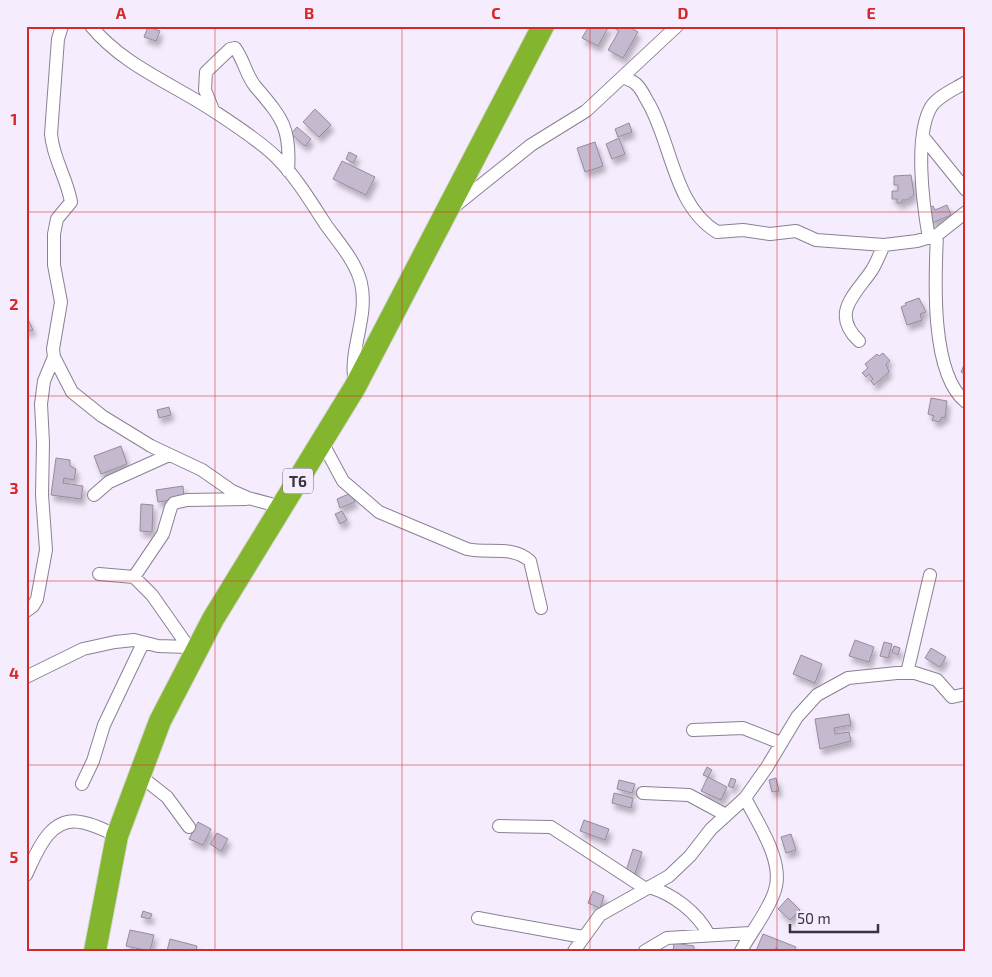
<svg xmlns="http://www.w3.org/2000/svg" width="992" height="977" viewBox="0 0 992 977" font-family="'Exo 2',sans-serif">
<defs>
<filter id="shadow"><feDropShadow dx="3" dy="5.5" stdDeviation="2.5" flood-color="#0004"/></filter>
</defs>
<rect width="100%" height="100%" fill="#f5ecfd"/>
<!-- building -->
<path fill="#c4b9ce" stroke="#968b9e" filter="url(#shadow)" d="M589,26H609L598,46L582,38Z
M611,26H628L638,32L623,58L608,50L619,31Z
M148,27L160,31L156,41L144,37Z
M315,109L331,125L319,137L303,122Z
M629,123L632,132L618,137L615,129Z
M297,127L311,139L305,146L291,134Z
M619,138L625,154L612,159L606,144Z
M595,142L603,166L585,172L577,148Z
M349,152L357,156L353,163L346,159Z
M342,161L375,177L366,195L333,179Z
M911,175L914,195L907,200H902V203H897V199H892V191H898V185H894V176Z
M947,205L951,215L932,223L926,208L933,206L935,210Z
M919,298L926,312L920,314L922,320L907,325L901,307L906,305L905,303Z
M26,315L33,330L26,332Z
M883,353L890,361L886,364L889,372L874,385L871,381L873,379L869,374L866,377L862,373L868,368L865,364L877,354L879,356Z
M966,360V374L961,372Z
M931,398L947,401L945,418L942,417L939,422L932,420L934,416L928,414Z
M169,407L171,415L159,418L157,410Z
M121,446L127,464L101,474L94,456Z
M56,458L70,460V466L76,469L74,480L64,478L63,483L83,486L81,499L51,495Z
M183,486L184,498L158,502L156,490Z
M351,493L355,502L340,508L337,499Z
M141,504L153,505L152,532L140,531Z
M342,511L347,520L340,524L335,514Z
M855,640L874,647L869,662L849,656Z
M884,642L892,644L888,658L880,656Z
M894,646L900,648L898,655L892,652Z
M931,648L946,657L940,667L925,658Z
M801,655L822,664L815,683L793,674Z
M849,714L851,725L834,728L835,734L849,732L851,741L820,749L815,719Z
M707,767L712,770L708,777L703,775Z
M708,777L727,787L721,800L701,791Z
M731,778L736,780L733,788L728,786Z
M776,778L779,791L772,792L769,780Z
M619,780L635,784L632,793L617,789Z
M614,793L633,798L631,808L612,803Z
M584,820L609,829L605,840L580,831Z
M198,822L211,829L203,845L189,839Z
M217,833L228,839L221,851L210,844Z
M791,834L796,850L786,853L781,837Z
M633,849L642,852L635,874L626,871Z
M593,891L604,896L600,908L588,903Z
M788,898L800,910L790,920L778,909Z
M143,911L152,914L150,919L141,917Z
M130,930L154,935L150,951L126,946Z
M763,934L796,947L794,951H781L776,948L774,951H756Z
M170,939L197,946L196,951H167Z
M674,943L694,946V951H673Z"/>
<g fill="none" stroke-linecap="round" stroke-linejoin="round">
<!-- street casing -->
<g stroke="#8a8093" stroke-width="14">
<path id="street" d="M62,26L58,39L51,134C53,159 67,178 71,202L57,219L54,234V265L61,302L53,349L54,357L72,392L102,416L151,446L202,470L232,491L248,498L282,507
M91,26C123,65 171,83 212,110C232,123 260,141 277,158C296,177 311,202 326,225C339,243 356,262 361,283C369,318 348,350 355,384
M623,77C627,79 633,81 636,84C642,89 645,98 649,104C672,145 674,206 717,232L743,230L770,234L796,231L816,240L884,245L917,241L937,235L966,212
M213,110L205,90L206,72L230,49L235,48C244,60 246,75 255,86C282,118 291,127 288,171
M924,138L966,190
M455,206L531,145L586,111L677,26
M937,235C935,277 930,374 966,402
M929,238C923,205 914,136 931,107C938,96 955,89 966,82
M859,341C830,313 855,295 872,270C877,262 880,253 884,245
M322,442L343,481L379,512L467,549C488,554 513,545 530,561L541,608
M94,495L109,482L169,455
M99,574L134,577L152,595L192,652
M134,577L163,534L171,507L174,503L187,500L246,499
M26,611L33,606L37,599L46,550L42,495L43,443L41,404L44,381L54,357
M907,673L930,575
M26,677L83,649L115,642L134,640L158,646L188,647
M693,730L743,728L781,743
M139,775L167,797L189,827
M82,784L93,761L104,725L143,643
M643,793L689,795L726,815
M499,826L551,827L646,889
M26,875C36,854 49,816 80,822C93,824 105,830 117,836
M649,887C673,894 697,912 709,935
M478,918L583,937
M574,951L600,915L669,876L690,856L711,829L745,798L767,767L797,717L817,695L848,678L897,673H915L937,680L952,697L966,694
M645,951L667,938L750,933
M741,951C751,932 767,913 774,893C786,863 758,824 745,798"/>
</g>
<!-- highway casing -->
<g stroke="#d8d7d8" stroke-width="24">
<path id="highway" d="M95,951L117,836L160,721L213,619L355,387L543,26"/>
</g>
<!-- street -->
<use href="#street" stroke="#fff" stroke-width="12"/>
<!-- highway -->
<use href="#highway" stroke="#84b52f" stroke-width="22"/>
</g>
<!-- grid -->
<path fill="none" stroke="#d62828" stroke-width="1" stroke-opacity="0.55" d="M215,26V951M402,26V951M590,26V951M777,26V951M26,212H966M26,396H966M26,581H966M26,765H966"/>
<g text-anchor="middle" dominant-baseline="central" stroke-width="4" stroke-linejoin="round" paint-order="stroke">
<!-- shield labels -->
<rect fill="#f5ecfd" stroke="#726c77" stroke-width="1" x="283" y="468.5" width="30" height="25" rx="4"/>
<g font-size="15" font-weight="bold" fill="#3a353d">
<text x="298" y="481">T6</text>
</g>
</g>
<!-- border -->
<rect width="992" height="977" fill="none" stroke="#f5ecfd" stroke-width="55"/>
<!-- scale -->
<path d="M790 924v8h88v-8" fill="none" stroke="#3a353d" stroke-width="2.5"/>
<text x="797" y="924" font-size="15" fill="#3a353d" stroke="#f5ecfd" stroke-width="4" paint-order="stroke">50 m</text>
<rect x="28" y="28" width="936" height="922" fill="none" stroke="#d62828" stroke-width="2"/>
<g font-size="16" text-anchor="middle" font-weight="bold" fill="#d62828">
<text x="121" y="19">A</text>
<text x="309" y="19">B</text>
<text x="496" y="19">C</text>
<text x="683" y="19">D</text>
<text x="871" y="19">E</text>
<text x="14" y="125">1</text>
<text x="14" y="310">2</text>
<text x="14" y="494">3</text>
<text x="14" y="679">4</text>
<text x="14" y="863">5</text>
</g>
</svg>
